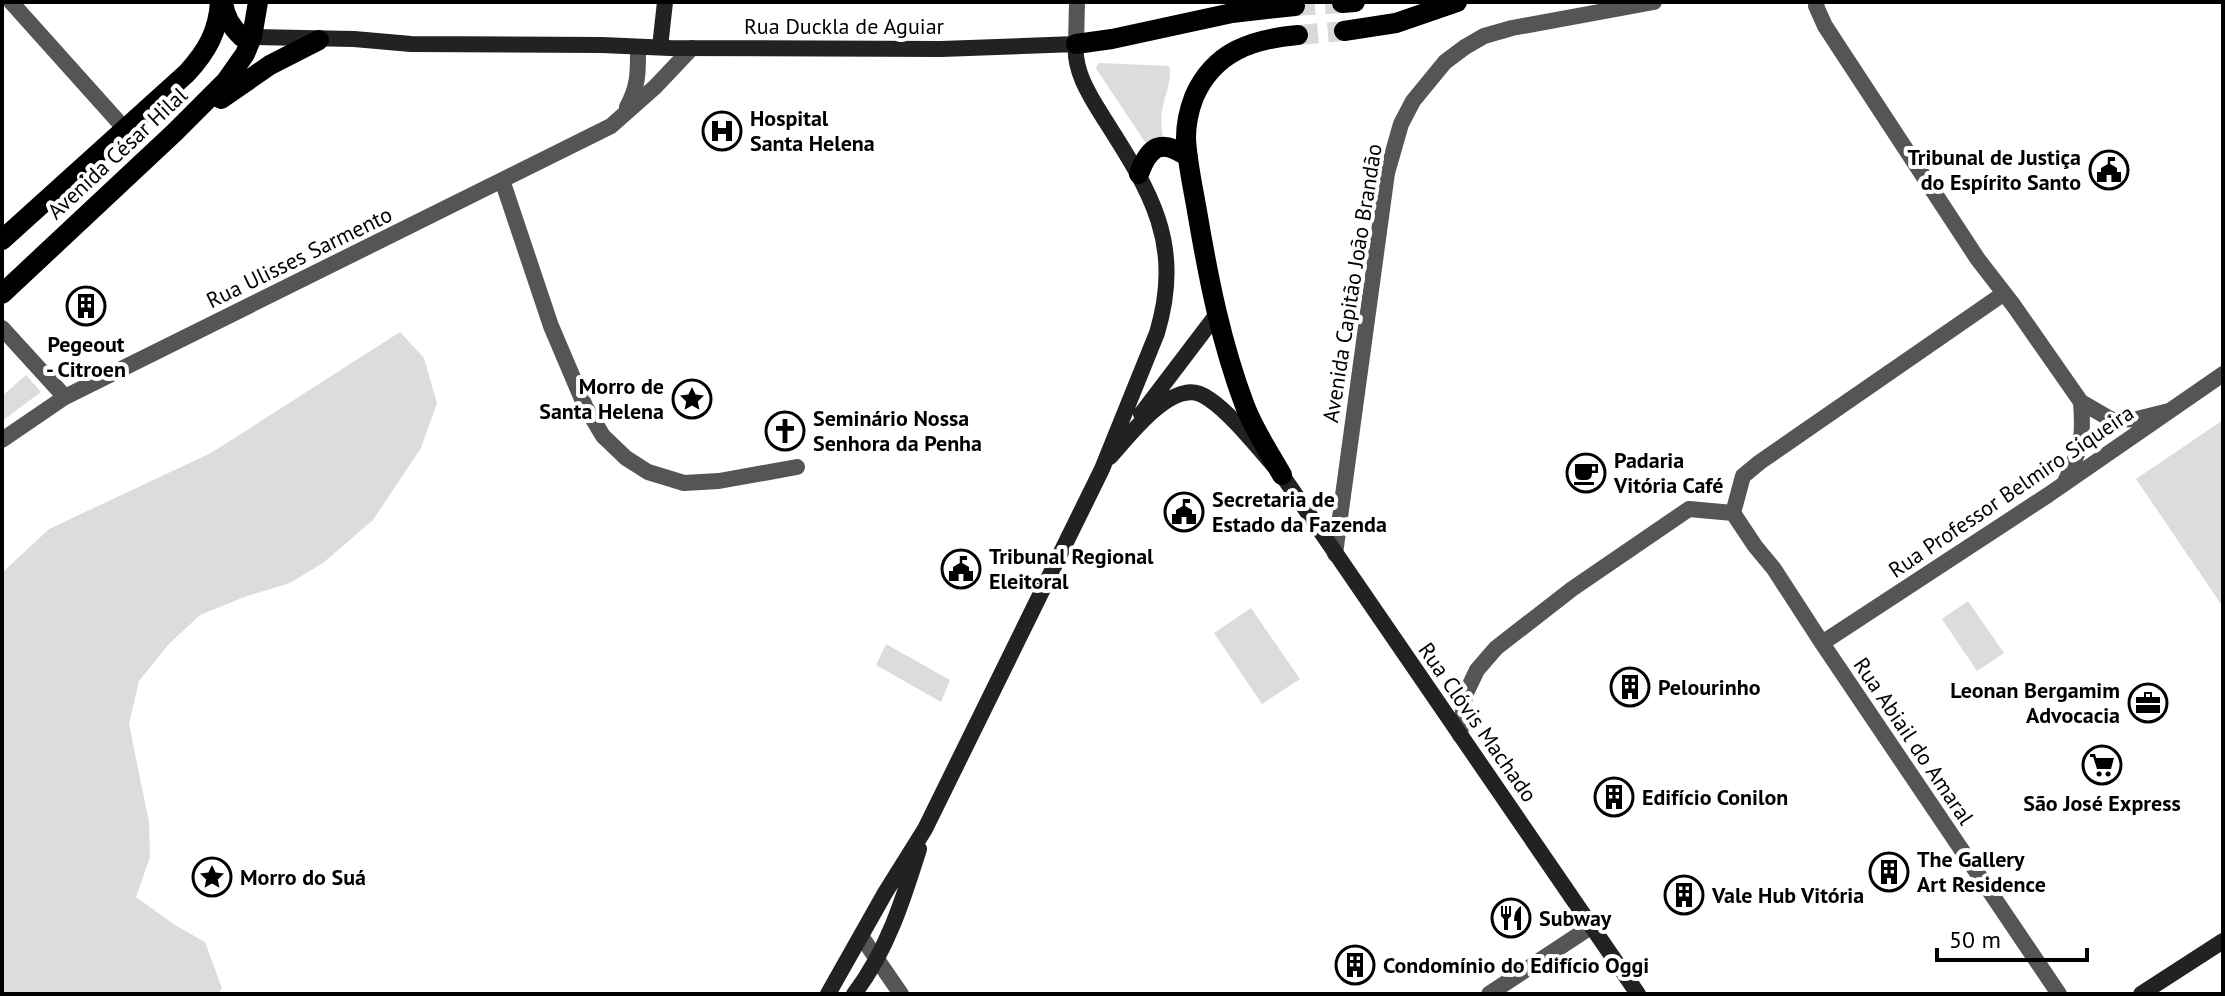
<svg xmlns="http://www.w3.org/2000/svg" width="2225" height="996" viewBox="0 0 2225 996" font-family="'PT Sans',sans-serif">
<rect width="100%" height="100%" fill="#fff"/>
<!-- green -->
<path fill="#dcdcdc" d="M1099,63L1169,66C1173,80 1164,96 1162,111C1160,125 1163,138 1165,151L1153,154L1097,70L1096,67Z
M400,332L424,358L437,403L421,448L373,520L323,563L290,583L247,596L200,615L168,645L139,681L129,724L149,822L150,857L136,897L175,925L205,942L222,988L218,994H2V573L49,529L211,453Z
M26,375L41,392L2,421V396Z
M2223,420V607L2136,479Z
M1968,601L2004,653L1977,671L1942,619Z
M1251,608L1300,679L1262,704L1214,633Z
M886,644L950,680L941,702L876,665Z"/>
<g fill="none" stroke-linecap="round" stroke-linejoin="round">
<!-- primary-tunnel -->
<path stroke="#d9d9d9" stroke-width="20" stroke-dasharray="20 10" stroke-linecap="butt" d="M1295,6L1342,3
M1298,35L1344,31"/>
<!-- minor -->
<path stroke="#555" stroke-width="16" d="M11,2L124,128
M1817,2L1816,6L1825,26L1977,258L2014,306L2081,402L2112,420L2137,419L2169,411
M1076,44L1077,2
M627,107C639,85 638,71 638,47
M502,180L551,326L585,406L603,436L626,458L648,472L684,483L719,481L797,467
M2,328L65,397
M2,440L65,397L611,126L655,87L692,48
M2065,482C2081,448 2084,440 2081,402
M1733,513L1755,546L1774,569L1822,643L2059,994
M1733,513L1743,476L1760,462L2003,294
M1822,643L2048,495L2223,374
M1460,735L1465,695L1477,670L1496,648L1572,589L1689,509L1733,513
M861,936L901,994
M1489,994L1592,926"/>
<!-- tertiary -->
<path stroke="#555" stroke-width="16" d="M1335,554L1387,173L1401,124L1413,101L1445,62L1465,47L1484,36L1512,28L1654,2"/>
<!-- secondary -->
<path stroke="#222" stroke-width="16" d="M252,37L354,39L411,44L602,45L670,48L941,49L1076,44C1073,70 1090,96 1103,117C1150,191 1184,242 1157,333L1102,469L925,829L885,893L828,994
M660,47L665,2
M1141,414L1217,314
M1110,457C1128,437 1158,398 1185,393C1193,391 1202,394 1209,399C1232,414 1262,453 1282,475L1638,994
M854,994C887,951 903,900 919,849
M2141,994L2223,941"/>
<!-- primary -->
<path stroke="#000" stroke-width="20" d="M223,2C225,17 231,27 242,37H252
M1342,3L1355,2
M1344,31L1396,23L1457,2
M1076,44L1112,39L1232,13L1295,6
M221,99L270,65L319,40
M1139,174C1149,146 1161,138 1188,157
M2,240L187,73C207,51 218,32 220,2
M2,294L175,132L226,81L245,54L252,37L258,2
M1282,475C1269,452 1254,430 1245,406C1221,343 1208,276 1197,211C1193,187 1187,162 1186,138C1186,124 1189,110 1194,97C1214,51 1253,39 1298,35"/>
</g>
<!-- icons -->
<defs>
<g id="hospital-ring" transform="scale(2)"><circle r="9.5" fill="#fff" stroke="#000" stroke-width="1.5"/><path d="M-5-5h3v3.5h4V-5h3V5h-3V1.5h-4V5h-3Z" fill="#000"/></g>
<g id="civic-ring" transform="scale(2)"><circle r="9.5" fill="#fff" stroke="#000" stroke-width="1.5"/><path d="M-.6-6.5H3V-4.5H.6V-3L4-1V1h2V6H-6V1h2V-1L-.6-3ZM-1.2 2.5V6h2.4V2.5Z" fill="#000"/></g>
<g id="building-ring" transform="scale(2)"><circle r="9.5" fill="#fff" stroke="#000" stroke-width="1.5"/><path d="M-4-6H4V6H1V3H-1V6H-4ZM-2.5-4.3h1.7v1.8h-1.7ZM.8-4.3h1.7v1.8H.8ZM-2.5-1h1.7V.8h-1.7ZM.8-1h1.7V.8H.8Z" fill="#000"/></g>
<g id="sight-ring" transform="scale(2)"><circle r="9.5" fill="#fff" stroke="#000" stroke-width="1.5"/><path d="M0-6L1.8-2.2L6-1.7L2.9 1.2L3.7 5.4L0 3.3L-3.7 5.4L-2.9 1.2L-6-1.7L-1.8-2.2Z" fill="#000"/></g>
<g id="church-ring" transform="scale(2)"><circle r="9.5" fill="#fff" stroke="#000" stroke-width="1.5"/><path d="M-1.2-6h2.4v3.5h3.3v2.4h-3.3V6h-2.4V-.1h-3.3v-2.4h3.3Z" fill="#000"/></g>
<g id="cafe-ring" transform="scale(2)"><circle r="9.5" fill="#fff" stroke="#000" stroke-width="1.5"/><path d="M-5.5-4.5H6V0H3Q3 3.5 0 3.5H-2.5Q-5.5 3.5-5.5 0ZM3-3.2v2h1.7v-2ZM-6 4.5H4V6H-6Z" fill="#000"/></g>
<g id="office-ring" transform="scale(2)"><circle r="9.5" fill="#fff" stroke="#000" stroke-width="1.5"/><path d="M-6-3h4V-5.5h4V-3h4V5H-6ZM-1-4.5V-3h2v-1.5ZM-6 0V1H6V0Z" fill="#000"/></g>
<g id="supermarket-ring" transform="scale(2)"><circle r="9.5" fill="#fff" stroke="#000" stroke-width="1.5"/><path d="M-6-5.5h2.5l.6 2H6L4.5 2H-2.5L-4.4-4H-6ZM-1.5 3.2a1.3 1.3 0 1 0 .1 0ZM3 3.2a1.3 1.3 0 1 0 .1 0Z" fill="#000"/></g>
<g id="restaurant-ring" transform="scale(2)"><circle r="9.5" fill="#fff" stroke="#000" stroke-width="1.5"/><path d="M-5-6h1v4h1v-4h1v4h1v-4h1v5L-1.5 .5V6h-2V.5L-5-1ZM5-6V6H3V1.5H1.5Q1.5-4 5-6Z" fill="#000"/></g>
</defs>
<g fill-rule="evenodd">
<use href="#hospital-ring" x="722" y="131"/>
<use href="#civic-ring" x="2109" y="170"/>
<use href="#building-ring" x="86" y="306"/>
<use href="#sight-ring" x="692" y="399"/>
<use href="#church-ring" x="785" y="431"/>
<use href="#cafe-ring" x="1586" y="473"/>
<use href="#civic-ring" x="1184" y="512"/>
<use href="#civic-ring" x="961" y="569"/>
<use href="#building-ring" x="1630" y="687"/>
<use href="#office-ring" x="2148" y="703"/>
<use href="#supermarket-ring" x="2102" y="765"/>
<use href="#building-ring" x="1614" y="797"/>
<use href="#building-ring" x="1889" y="872"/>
<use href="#sight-ring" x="212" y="877"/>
<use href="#building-ring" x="1684" y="895"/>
<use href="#restaurant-ring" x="1511" y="918"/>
<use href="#building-ring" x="1355" y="965"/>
</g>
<g text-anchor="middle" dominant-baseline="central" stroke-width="8" stroke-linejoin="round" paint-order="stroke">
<!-- street labels -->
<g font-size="22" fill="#000" stroke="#fff">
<text x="844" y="26">Rua Duckla de Aguiar</text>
<text transform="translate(117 153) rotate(-43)">Avenida César Hilal</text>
<text transform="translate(299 257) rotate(-26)">Rua Ulisses Sarmento</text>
<text transform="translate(1352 283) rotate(-81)">Avenida Capitão João Brandão</text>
<text transform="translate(2011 491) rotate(-34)">Rua Professor Belmiro Siqueira</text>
<text transform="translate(1478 722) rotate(55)">Rua Clóvis Machado</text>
<text transform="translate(1914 741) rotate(56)">Rua Abiail do Amaral</text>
</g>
<!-- poi labels -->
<g font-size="22" font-weight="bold" fill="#000" stroke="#fff" text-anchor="start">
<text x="750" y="118">Hospital<tspan x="750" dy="25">Santa Helena</tspan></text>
<text x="2081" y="157" text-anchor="end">Tribunal de Justiça<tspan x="2081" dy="25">do Espírito Santo</tspan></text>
<text x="86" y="344" text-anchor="middle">Pegeout<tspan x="86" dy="25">- Citroen</tspan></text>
<text x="664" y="386" text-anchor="end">Morro de<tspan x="664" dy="25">Santa Helena</tspan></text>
<text x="813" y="418">Seminário Nossa<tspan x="813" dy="25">Senhora da Penha</tspan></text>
<text x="1614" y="460">Padaria<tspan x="1614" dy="25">Vitória Café</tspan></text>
<text x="1212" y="499">Secretaria de<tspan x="1212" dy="25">Estado da Fazenda</tspan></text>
<text x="989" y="556">Tribunal Regional<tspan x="989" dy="25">Eleitoral</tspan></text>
<text x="1658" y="687">Pelourinho</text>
<text x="2120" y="690" text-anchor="end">Leonan Bergamim<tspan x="2120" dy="25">Advocacia</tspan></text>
<text x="1642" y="797">Edifício Conilon</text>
<text x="2102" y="803" text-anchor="middle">São José Express</text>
<text x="1917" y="859">The Gallery<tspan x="1917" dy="25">Art Residence</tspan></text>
<text x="240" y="877">Morro do Suá</text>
<text x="1712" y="895">Vale Hub Vitória</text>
<text x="1539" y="918">Subway</text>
<text x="1383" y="965">Condomínio do Edifício Oggi</text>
</g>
</g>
<!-- border -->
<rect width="2225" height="996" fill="none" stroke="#000000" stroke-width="8"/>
<!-- scale -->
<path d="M1937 948v12h150v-12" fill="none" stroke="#000000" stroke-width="4"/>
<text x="1949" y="948" font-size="24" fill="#000000" stroke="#ffffff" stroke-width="6" paint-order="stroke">50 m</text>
</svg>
